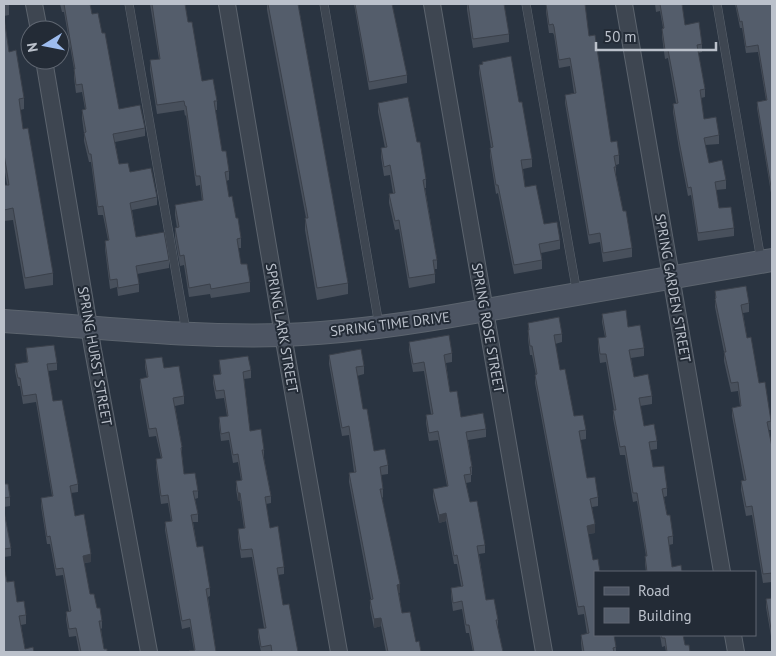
<svg xmlns="http://www.w3.org/2000/svg" width="776" height="656" viewBox="0 0 776 656" font-family="'PT Sans',sans-serif">
<rect width="100%" height="100%" fill="#2a3441"/>
<g fill="none" stroke-linecap="round" stroke-linejoin="round">
<!-- lane casing -->
<g stroke="#5c646e" stroke-width="9">
<path id="lane" d="M129,4L186,331
M324,4L379,325
M526,4L577,293
M717,4L761,260"/>
</g>
<!-- street casing -->
<g stroke="#5c646e" stroke-width="18">
<path id="street" d="M34,4L39,30
M227,4L283,335L339,652
M432,4L544,652
M624,4L722,572
M44,60L93,350L149,652
M733,635L736,652"/>
</g>
<!-- secondary casing -->
<g stroke="#5c646e" stroke-width="24">
<path id="secondary" d="M4,321C97,327 191,338 284,335C339,333 393,326 446,317L772,260"/>
</g>
<!-- lane -->
<use href="#lane" stroke="#3e4651" stroke-width="8"/>
<!-- street -->
<use href="#street" stroke="#3e4651" stroke-width="16"/>
<!-- secondary -->
<use href="#secondary" stroke="#4d5563" stroke-width="22"/>
</g>
<!-- wall -->
<path fill="#48505c" d="M4,4H9V15L4,16Z
M60,4H90L92,14L102,33L119,109L145,128V136L115,142L119,164L157,197V205L132,210L136,237L169,260V268L137,274L139,284V292L118,296L117,287L110,289L105,249V241L108,240L103,215H98L91,162H89L84,141V133L82,118V110L85,109L82,92L76,93L74,78V69L64,12H62Z
M150,4H185L188,22L202,81L217,101V110H215L222,151L229,171V180L226,181L229,197L236,218L241,238V248H238L241,264L250,282V292L211,298L210,294L189,297L184,265L180,266L175,238V228H177L175,215V205L202,201L200,185L196,186L186,115L185,116L184,110L157,114L150,70V60L159,59Z
M267,4H298L348,283V294L317,300L305,230V218H306L267,10Z
M354,4H392L407,75V83L369,90Z
M467,4H504L509,34V42L473,48L467,10Z
M546,4L589,36L611,142L619,155V164L616,165V175L623,211L632,248V257L603,262L600,242L589,244L565,103V95L574,93L570,66L559,68L554,35L553,33H549L546,12Z
M655,4H682L685,25L702,44V52L698,53L705,89V97L701,98L704,119L719,135V144L705,145L709,163L726,180V189L716,190L719,208L734,228V236L698,241L691,195L688,196L679,149L673,112V104L676,103L668,58L665,59L662,37V29L663,28L660,11L656,12Z
M735,4H772V199L757,108V102L766,100L758,52L746,53L742,28H740Z
M4,17L9,52L24,98V109L20,110L23,129L53,273V285L25,289L13,220L4,221V185H7L4,166Z
M482,62L519,102L532,159V167L523,169L525,187L544,224L560,240V249L541,253L542,260V269L514,274L498,193L496,194L490,156V148H491L479,73V65L482,64Z
M378,103L417,142L426,179V188H425L437,260V269H435V283L409,288L399,229L395,230L389,203V194L393,193L390,175L384,176L381,157V148H385L378,112Z
M715,291L749,303V312L743,313L747,338L759,383L771,421V430H769L772,447V582L763,583L752,515L746,516L741,490V481L744,480L732,416V408L740,406L738,391L731,392L724,361V352L715,307Z
M602,314L628,327L644,348V356L631,358L634,377L652,396V404L640,406L644,426L657,441V449L650,450L653,467L667,488V496L664,497L667,515L673,536V544L669,545L672,567L682,572H646L645,564V556H646L637,501L633,502L625,455H620L613,418V410H614L606,362L600,363L598,347V338L605,337L602,322Z
M528,323L562,334V342L555,344L560,370L574,416L586,430V439L580,440L587,478L598,497V506L592,507L595,533L588,534L595,572L616,647V652H582L581,643V635L587,634L584,614L578,615L535,383V375H536L532,355H530L528,339Z
M409,342L452,353V362L446,363L450,392L461,417L486,429V437L468,440L472,467V475H471V482L466,483L470,502L485,545V553L479,554L486,600L498,620V628L503,652H473L469,633H466L462,609L453,611L451,596V588L461,586L457,564H454L446,521L439,523L433,497V489L447,486L438,440L429,441L426,423V415L431,414L424,371L413,372L409,350Z
M26,348L57,363V370L48,371L53,401L78,484V492L71,493L75,516L91,562L84,563L90,594L97,608L102,621V628L101,629L104,649L107,652H79L76,636L69,637L66,619V612L69,611L63,575L56,576L50,544H47L41,506V498L52,496L36,402L23,404L20,386H18L15,371V364L27,362Z
M329,355L364,366V374L357,376L363,409L374,451L388,465V474L381,475L383,489V497L382,498L400,593H399L402,613L421,652H386L381,626L374,628L370,608V600L371,599L349,482V473L354,472L349,435L342,436L329,364Z
M145,359L164,368L184,396V404L175,406L182,447V455L184,474L198,491V498L195,499L198,514V522H193L197,547L210,588V596L208,597L216,652L194,650L190,627L182,629L165,530V522L171,521L168,503L161,504L156,467V459L161,458L156,436L149,437L140,387V379L147,378L145,367Z
M219,360L251,370V378L244,379L250,431L264,450V458L271,496V503L266,504L270,528L284,567V574L278,575L283,605L298,652H261L258,637V629L264,628L252,557L241,558L238,537V529L244,528L240,501H238L236,489V481L241,480L238,462L233,463L229,440L221,441L219,425V417L227,416L224,398L216,399L213,383V375L220,374Z
M4,484L10,497V506L4,507Z
M4,511L11,548V556L4,557Z
M7,582L17,602L26,615V624L21,625L25,649L4,652Z
M772,598V642L766,607V599Z
M660,635H683L685,645L690,652H666L665,646L662,647Z"/>
<!-- shaded-wall -->
<path fill="#3b414b" d="M238,493H240V501H238Z
M446,513V521L439,523V515Z
M595,524V533L587,534V526Z
M91,554V562L83,563V556Z
M400,584V593H397V585Z
M381,618V626L374,628V619Z"/>
<!-- building -->
<path fill="#545d6b" stroke="#3b414b" d="M64,4H90L92,14L98,13L102,33H105L119,109L140,105L145,128L113,134L119,164L128,163L130,172L151,168L157,197L130,203L136,237L164,232L169,260L136,266L139,284L118,288L117,279L110,280L105,241L109,240L103,206L98,207L91,154H89L84,133L86,132L82,110L86,109L82,84L76,85L74,69H75Z
M152,4H185L188,22H192L202,81L213,79L217,101H214L222,151H226L229,171L225,172L229,197L232,196L236,218H238L241,238L237,239L241,264H247L250,282L211,289L210,284L189,288L184,255L180,256L175,228L179,227L175,205L203,200L200,176H196L186,106H185L184,101L157,105L150,60L160,59Z
M268,4H298L348,283L317,288L305,218H308Z
M355,4H392L407,75L369,82Z
M468,4H504L509,34L473,39Z
M546,4H585L589,36L595,35L611,142L617,141L619,155L614,156L616,167H614L623,211H626L632,248L603,253L600,233L589,235L565,95L576,93L570,58L559,60L554,27L553,24L549,25Z
M660,4H682L685,25L699,22L702,44L697,45L705,89L700,90L704,119L716,117L719,135L704,138L709,163L722,160L726,180L715,182L719,208L731,207L734,228L698,233L691,187L688,188L679,141L673,104L678,103L668,50H665L662,29L664,28Z
M736,4H772V193L757,102L767,100L758,45L746,47L742,21L740,22Z
M4,17L9,52L16,50L24,98L19,99L23,129L28,128L53,273L25,278L13,208L4,210V185H9L4,154Z
M511,56L519,102H522L532,159L521,160L525,187L536,185L544,224L557,222L560,240L539,244L542,260L514,265L498,185H496L490,148L493,147L479,65L483,64L482,62Z
M408,97L417,142H420L426,179L423,180L437,260H433L435,274L409,278L399,220L395,221L389,194L395,193L390,165L384,167L381,148L387,147L378,103Z
M746,286L749,303L741,305L747,338L751,337L759,383L765,382L771,421L767,422L772,447V573L763,574L752,506L746,507L741,481L746,480L732,408L741,406L738,382L731,383L724,352H726L715,299L716,298L715,291Z
M626,310L628,327L640,325L644,348L629,350L634,377L648,374L652,396L639,398L644,426L654,424L657,441L649,442L653,467L664,466L667,488L662,489L667,515H670L673,536L668,537L672,567L681,565L682,572H647L645,556H647L637,493H633L625,446L620,447L613,410H616L606,354H600L598,338L606,337L602,314Z
M559,317L562,334L554,335L560,370L565,369L574,416L583,415L586,430L579,431L587,478L595,477L598,497L590,499L595,524L587,526L593,560L598,559L600,572H595V635H614L616,647L613,648L614,652H584L581,635L589,633L584,606L578,607L535,375L537,374L532,346H530L528,330H529L528,323Z
M449,335L452,353L444,355L450,392L457,391L461,417L483,413L486,429L466,432L472,467H470L471,474L464,475L470,502L477,501L485,545L477,546L486,600L494,599L498,620H496L503,652H474L469,625H466L462,601L453,603L451,588L463,586L457,555L454,556L446,513L439,515L433,489L448,486L438,431L429,433L426,415L433,414L424,362L413,364L409,342Z
M54,345L57,363L47,364L53,401L62,400L78,484L70,486L75,516L84,514L91,554L83,556L90,594H94L97,608H100L102,621H99L104,649H107V652H81L76,628L69,629L66,612L71,611L63,568L56,569L50,536L47,537L41,498L53,496L36,394L23,396L20,378H18L15,364L28,362L26,348Z
M361,349L364,366L356,367L363,409H367L374,451L385,449L388,465L380,467L383,489H380L400,584L397,585L402,613L410,612L416,642L419,641L421,652H388L381,618L374,619L370,600L373,599L349,473L356,472L349,426L342,428L329,355Z
M248,356L251,370L243,372L250,431L261,429L264,450H262L271,496L265,497L270,528L278,526L284,567L277,568L283,605L289,604L298,652H272L271,645L261,647L258,629L266,628L252,549L241,550L238,529L245,528L240,493H238L236,481L242,480L238,454L233,455L229,432L221,434L219,417L228,416L224,390L216,391L213,375L221,374L219,360Z
M162,357L164,368L179,366L184,396L173,398L182,447L181,448L184,474L195,473L198,491H193L198,514L191,515L197,547L203,546L210,588L206,589L216,652H189V651L195,650L190,619L182,621L165,522L172,521L168,495L161,496L156,459L162,458L156,428L149,429L140,379L148,377L145,359Z
M4,484H8L10,497L4,498Z
M4,511L11,548L4,549Z
M4,566L7,582L14,581L17,602L24,601L26,615L19,616L25,649L33,647L34,652H4Z
M772,598V635L766,599Z
M661,635H683L685,645H689L690,652H667L665,638H662Z"/>
<g text-anchor="middle" dominant-baseline="central" stroke-width="4" stroke-linejoin="round" paint-order="stroke">
<!-- street labels -->
<g font-size="14" fill="#bbc1cb" stroke="#232b36">
<text transform="translate(673 288) rotate(80)">SPRING GARDEN STREET</text>
<text transform="translate(390 324) rotate(-7)">SPRING TIME DRIVE</text>
<text transform="translate(282 328) rotate(80)">SPRING LARK STREET</text>
<text transform="translate(488 328) rotate(80)">SPRING ROSE STREET</text>
<text transform="translate(95 356) rotate(80)">SPRING HURST STREET</text>
</g>
</g>
<!-- border -->
<rect width="776" height="656" fill="none" stroke="#bbc1cb" stroke-width="10"/>
<!-- legend -->
<rect x="594" y="571" width="162" height="65" fill="#232b36" stroke="#606772"/>
<rect x="604" y="587" width="25" height="8" fill="#4d5563" stroke="#606772"/>
<text x="638" y="596" font-size="15" fill="#bbc1cb">Road</text>
<rect x="604" y="608" width="25" height="15" fill="#545d6b" stroke="#606772"/>
<text x="638" y="621" font-size="15" fill="#bbc1cb">Building</text>
<!-- north arrow -->
<g transform="translate(45 45) rotate(260)"><circle r="24" fill="#232b36" stroke="#606772"/>
<path d="M0-4L9 19L0 12L-9 19Z" fill="#9dbcee"/>
<text y="-8" font-size="14" font-weight="bold" text-anchor="middle" fill="#bbc1cb">N</text>
</g>
<!-- scale -->
<path d="M596 42v8h120v-8" fill="none" stroke="#bbc1cb" stroke-width="2.5"/>
<text x="604" y="42" font-size="15" fill="#bbc1cb" stroke="#232b36" stroke-width="4" paint-order="stroke">50 m</text>
</svg>
